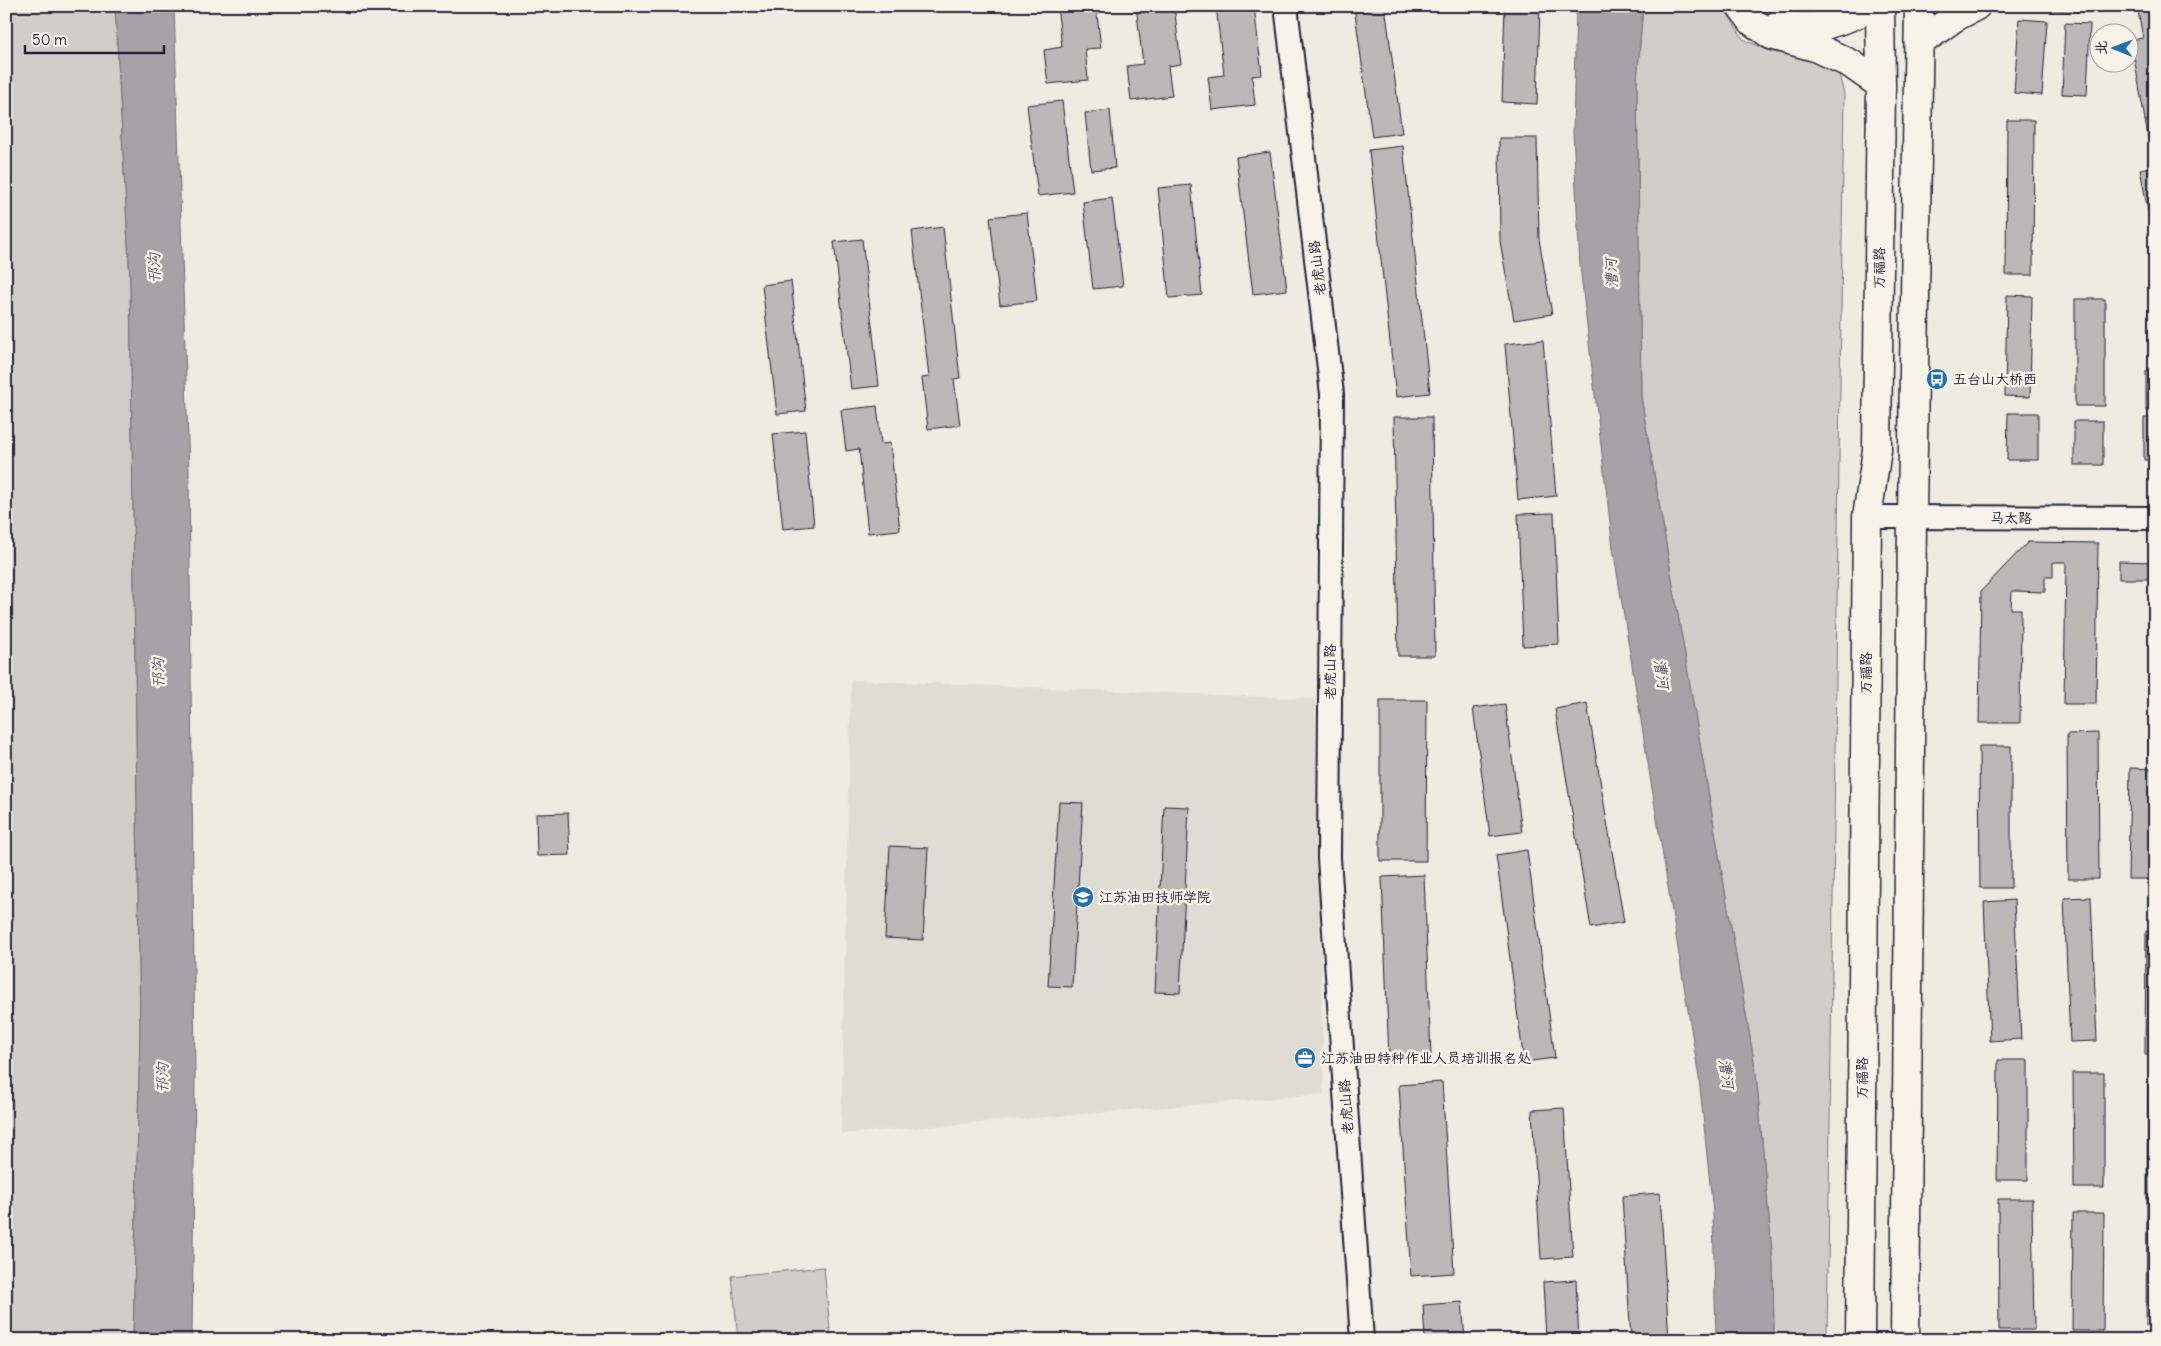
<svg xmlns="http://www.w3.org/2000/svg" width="2161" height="1346" viewBox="0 0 2161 1346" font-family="Delius,'LXGW WenKai TC',sans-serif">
<rect width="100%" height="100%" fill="#eeebe1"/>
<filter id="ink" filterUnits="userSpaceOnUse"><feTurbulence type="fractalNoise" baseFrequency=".02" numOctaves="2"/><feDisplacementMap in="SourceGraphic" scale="10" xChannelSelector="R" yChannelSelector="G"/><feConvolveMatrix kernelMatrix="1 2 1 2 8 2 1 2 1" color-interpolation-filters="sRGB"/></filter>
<g filter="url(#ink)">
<!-- built -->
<path fill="#dfdcd4" d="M851,680L1315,699L1324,1094L841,1134Z"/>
<!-- green -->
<path fill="#d1cdc9" stroke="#7a7882" d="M6,6H115L130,281L140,1033L133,1340H6Z
M1643,6H1723L1743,39L1772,52L1820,59L1839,75L1844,94L1827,1340H1774L1773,1264L1756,1073L1641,397L1637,81Z
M824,1267L831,1340H738L732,1276Z"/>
<!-- water -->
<path fill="#a6a3a6" stroke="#716f7b" d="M115,6H174L189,473L195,1078L192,1340H133L140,1033L130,281Z
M1576,6H1643L1637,81L1641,397L1756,1073L1773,1264L1774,1340H1716L1713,1213L1699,1078L1613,548L1580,266L1573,132Z"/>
<!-- building -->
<path fill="#bbb8b7" stroke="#22223b" d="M1057,6H1096L1101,48L1085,49L1088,80L1048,84L1044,50L1062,47Z
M1136,6H1174L1181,64L1168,66L1172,96L1131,101L1127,66L1143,64Z
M1216,6H1254L1262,75L1252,76L1255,105L1212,110L1208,77L1224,75Z
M1354,6H1385L1402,133L1372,137Z
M1505,6H1540L1537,104L1502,102Z
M2054,6H2098V13L2053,10Z
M2137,6H2155V160H2152L2131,40L2143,38Z
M2019,19L2047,21L2042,95L2014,93Z
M2065,23L2090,24L2087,95L2062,94Z
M1062,101L1073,192L1038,196L1027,105Z
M1110,110L1115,168L1091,170L1085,113Z
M2007,120H2034L2033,275H2006Z
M1499,138H1537L1539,239L1552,314L1514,320L1500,241Z
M1403,146L1430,393L1396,397L1369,150Z
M1270,152L1287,290L1253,294L1236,157Z
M2155,166V248L2140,169Z
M1191,185L1202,295L1169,298L1158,188Z
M1112,198L1123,286L1093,289L1083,202Z
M1027,213L1037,301L1000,305L990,217Z
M943,227L960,378L954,379L960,425L928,429L922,378L929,377L912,231Z
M862,239L879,386L851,389L834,242Z
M791,281L806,411L777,414L762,285Z
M2007,295L2032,296L2030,397L2005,396Z
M2075,299H2105V406H2075Z
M1543,340L1556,496L1518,500L1505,344Z
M2146,371H2155V410H2146Z
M877,406L881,444L890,443L900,530L868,533L859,449L846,451L841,410Z
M2008,413H2038V460H2007Z
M1394,417H1432L1435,656H1398Z
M2144,418H2155V460H2144Z
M2074,421H2103V465H2074Z
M805,431L814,526L783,529L773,434Z
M1554,513L1559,644L1523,646L1518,514Z
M2028,542L2098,543L2096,704H2064L2066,562H2053V577H2045V592L2012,591L2011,609H2021L2020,723H1979L1981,591Z
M2119,561L2155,562V579H2119Z
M1380,700H1427L1426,861H1380Z
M1587,703L1624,922L1591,928L1555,709Z
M1505,704L1522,832L1490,836L1473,708Z
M2098,733L2099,879H2068L2067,734Z
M2149,737H2155V755H2149Z
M1979,746H2011V888H1980Z
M2130,768L2155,769V879H2128Z
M1059,802L1083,803L1072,987L1048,986Z
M1164,806L1189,807L1180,993L1155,992Z
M568,813L570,855L537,856L536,814Z
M890,846L928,848L923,940L885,938Z
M1527,850L1555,1058L1524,1062L1496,855Z
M1424,875L1431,1058L1389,1060L1382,877Z
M2091,897L2097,1041L2070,1042L2064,898Z
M2014,900L2021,1039L1990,1041L1984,902Z
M2146,931H2155V1055H2145Z
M1998,1060H2028V1180H1997Z
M2073,1073H2104V1188H2074Z
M2148,1077H2155V1326H2146Z
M1442,1082L1454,1273L1411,1276L1399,1085Z
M1564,1108L1573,1257L1541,1259L1532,1110Z
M1660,1193L1669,1340H1631L1622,1196Z
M1998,1199H2032L2034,1330H1999Z
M2073,1213H2104L2103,1331H2072Z
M1576,1280L1579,1340H1546L1543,1282Z
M1462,1302L1465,1340H1425L1423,1305Z
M1019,1335L1020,1340H977Z"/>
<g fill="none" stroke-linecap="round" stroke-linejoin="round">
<!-- tertiary casing -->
<g stroke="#22223b" stroke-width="26">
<path id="tertiary" d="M1286,6L1332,394L1329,858L1362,1340
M1867,517L2155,518"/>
</g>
<!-- primary casing -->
<g stroke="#22223b" stroke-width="31">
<path id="primary" d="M1741,6L1753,22L1771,35L1815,47L1851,64L1881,85
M1780,23C1811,32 1828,25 1857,14L1861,6
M1919,43L1955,17L1976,6
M1860,1340L1867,517L1877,450L1881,85L1880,6
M1905,1340L1912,517L1919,6"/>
</g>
<!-- tertiary -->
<use href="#tertiary" stroke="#f7f3e8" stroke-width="22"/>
<!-- primary -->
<use href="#primary" stroke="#f7f3e8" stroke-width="28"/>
</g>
</g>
<!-- icons -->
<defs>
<g id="bus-disc" transform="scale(1.125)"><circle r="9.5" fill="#1f6fb2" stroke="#f7f3e8"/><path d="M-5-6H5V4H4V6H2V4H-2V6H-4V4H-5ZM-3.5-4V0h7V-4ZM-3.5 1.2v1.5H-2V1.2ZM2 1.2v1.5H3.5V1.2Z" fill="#fff"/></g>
<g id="university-disc" transform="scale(1.125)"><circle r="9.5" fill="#1f6fb2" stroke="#f7f3e8"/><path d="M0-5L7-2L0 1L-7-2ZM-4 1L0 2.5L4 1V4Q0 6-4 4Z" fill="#fff"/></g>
<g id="office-disc" transform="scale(1.125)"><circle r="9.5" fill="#1f6fb2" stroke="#f7f3e8"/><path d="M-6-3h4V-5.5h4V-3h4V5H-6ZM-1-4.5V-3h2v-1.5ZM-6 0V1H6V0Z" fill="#fff"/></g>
</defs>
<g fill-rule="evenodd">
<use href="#bus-disc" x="1937" y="379"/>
<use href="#university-disc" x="1083" y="897"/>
<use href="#office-disc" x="1305" y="1058"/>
</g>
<g text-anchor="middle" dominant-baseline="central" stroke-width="5" stroke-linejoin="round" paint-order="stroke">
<!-- street labels -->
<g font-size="14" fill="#22223b" stroke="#f7f3e8">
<text transform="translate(1317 268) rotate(-97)">老虎山路</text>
<text transform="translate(1879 268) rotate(-89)">万福路</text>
<text x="2011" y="518">马太路</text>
<text transform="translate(1330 672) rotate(-90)">老虎山路</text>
<text transform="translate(1866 673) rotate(-90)">万福路</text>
<text transform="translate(1862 1078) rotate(-90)">万福路</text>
<text transform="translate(1346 1107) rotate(-94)">老虎山路</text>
</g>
<!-- poi labels -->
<g font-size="14" fill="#22223b" stroke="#f7f3e8" text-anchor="start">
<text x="1953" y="379">五台山大桥西</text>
<text x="1099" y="897">江苏油田技师学院</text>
<text x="1321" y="1058">江苏油田特种作业人员培训报名处</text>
</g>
<!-- water labels -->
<g font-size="15" font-style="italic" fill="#504f60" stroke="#f7f3e8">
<text transform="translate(154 268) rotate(-91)">邗沟</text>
<text transform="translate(1611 273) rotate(-93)">漕河</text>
<text transform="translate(158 673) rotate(-91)">邗沟</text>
<text transform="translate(1662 674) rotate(81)">漕河</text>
<text transform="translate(1727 1074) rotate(81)">漕河</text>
<text transform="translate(162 1078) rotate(-89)">邗沟</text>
</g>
</g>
<!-- margin -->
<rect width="2161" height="1346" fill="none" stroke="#f7f3e8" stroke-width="25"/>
<rect x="12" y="12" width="2136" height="1321" fill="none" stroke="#22223b" stroke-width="2" filter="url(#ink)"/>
<!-- north arrow -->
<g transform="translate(2114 48) rotate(271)"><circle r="24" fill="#f7f3e8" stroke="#a29fa3"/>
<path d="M0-4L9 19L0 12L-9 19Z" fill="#1f6fb2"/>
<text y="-8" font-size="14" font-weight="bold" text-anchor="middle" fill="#22223b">北</text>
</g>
<!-- scale -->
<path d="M25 45v8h139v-8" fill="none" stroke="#22223b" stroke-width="2.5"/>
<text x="32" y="45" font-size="15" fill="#22223b" stroke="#f7f3e8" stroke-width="4" paint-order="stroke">50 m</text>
</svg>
